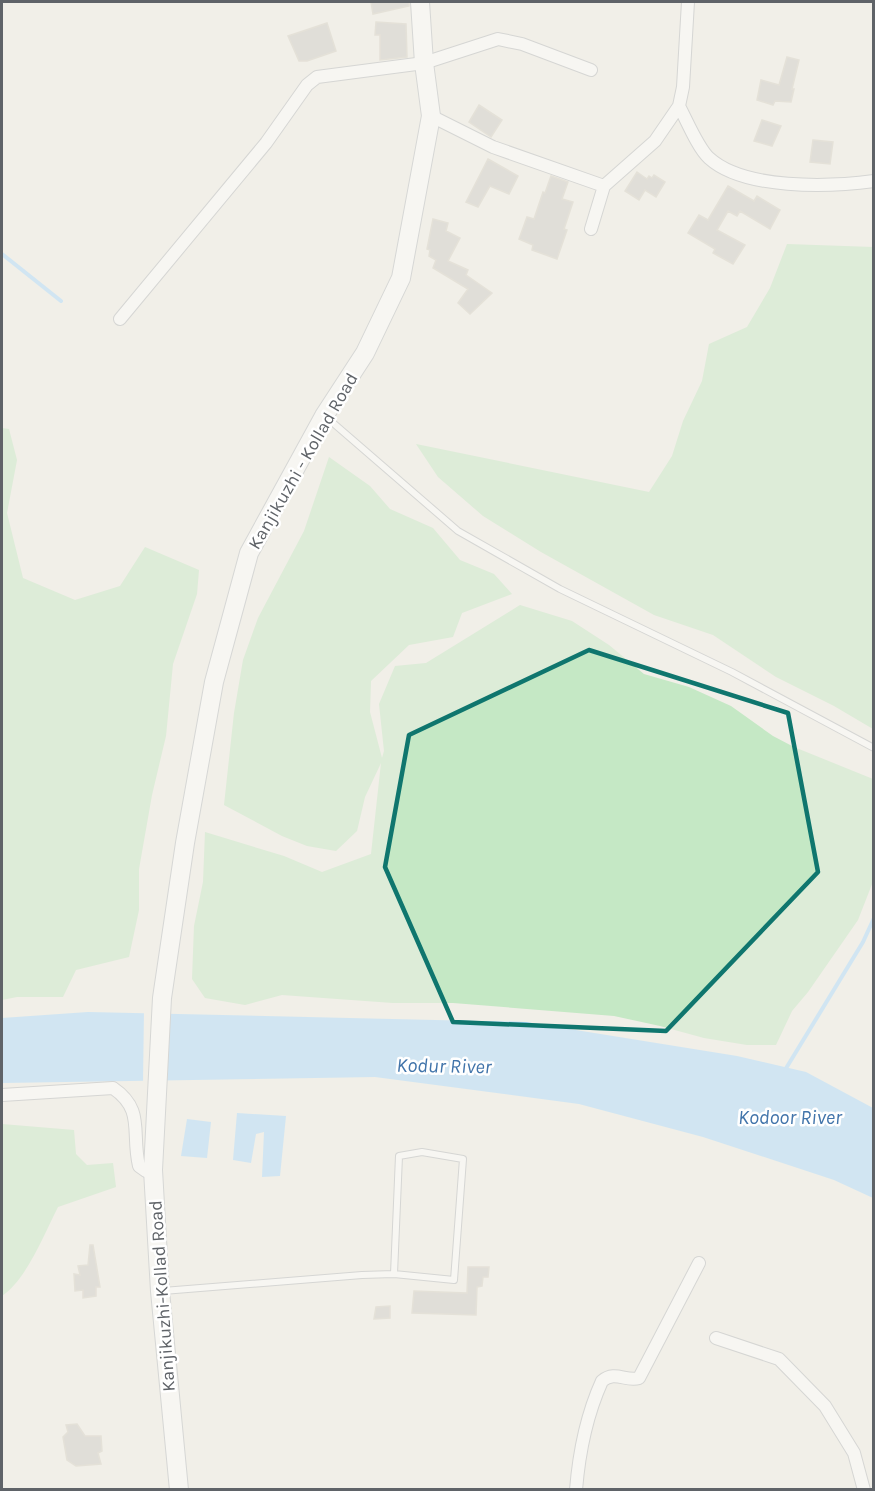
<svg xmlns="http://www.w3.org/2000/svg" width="875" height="1491" viewBox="0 0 875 1491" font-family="Karla,sans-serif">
<rect width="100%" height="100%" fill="#f1efe8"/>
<!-- green -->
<path fill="#c5e8c5" d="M787,244L873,247V729L834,706L776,677L713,635L654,615L541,552L483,516L438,477L416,444L649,492L672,456L683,421L702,381L709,344L747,327L770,288Z
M2,428L9,429L17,460L7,513L23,578L75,600L120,586L145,547L199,570L197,594L173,664L166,736L152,795L139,869V910L129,957L76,970L63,997H17L2,1000Z
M329,457L370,486L390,509L433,528L460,560L494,574L512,594L462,613L453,637L409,645L371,681L370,712L382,758L384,751L379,704L395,666L426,663L520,605L572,621L609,645L644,674L689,687L731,706L773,736L794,747L873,779L874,879L858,920L808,992L792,1011L776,1045H747L704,1038L660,1026L614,1016L453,1003H393L282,995L245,1005L205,998L192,979L194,926L203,882L205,832L284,856L322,872L371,854L381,763L365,797L357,831L336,851L307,846L282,836L224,805L234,713L243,660L258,618L304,531Z
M2,1124L74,1130L76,1154L87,1165L113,1163L116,1187L58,1207C44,1234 27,1279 2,1296Z"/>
<!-- water -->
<path fill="#aadaff" d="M88,1012L526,1022L737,1056L806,1072L873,1108V1198L834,1180L703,1137L579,1104L375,1077L2,1083V1018Z
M237,1113L286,1116L280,1176L262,1177L264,1132L256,1134L251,1163L233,1160Z
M187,1119L211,1122L207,1158L181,1156Z"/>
<!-- pier -->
<path fill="#f1efe8" d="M144,1010H165L163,1083H143Z"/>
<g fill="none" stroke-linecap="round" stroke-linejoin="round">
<!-- stream -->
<path stroke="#aadaff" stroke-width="4" d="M2,254L61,301
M785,1070L863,942L874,918"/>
</g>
<!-- building -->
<path fill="#cccac5" stroke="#d6d1c6" stroke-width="1.5" d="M371,2H409V6L373,14Z
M376,22L406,24L407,57L380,60V35H375Z
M327,23L336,51L307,61H299L288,36Z
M787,57L799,60L792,89H794L791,102L775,101L773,105L757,100L761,80L779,85Z
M479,105L502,120L491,137L469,122Z
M762,120L781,126L772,146L754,141Z
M813,140L833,142L830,164L810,162Z
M488,159L518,176L509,194L490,186L478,207L466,202Z
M637,172L647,179L649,176L652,178L654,175L665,182L656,197L645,190L639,200L625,191Z
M551,176L568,182L562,199L573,202L564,229L567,230L557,259L532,250L533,245L519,239L527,217L534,219L543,192L545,193Z
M728,186L754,201L757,196L780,210L770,229L740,211L737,216L728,211L717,230L745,245L733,264L713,253L715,249L688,233L699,215L708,220Z
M433,219L448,223L446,231L460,238L448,261L468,270L466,275L492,293L470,314L458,303L468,289L433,268L436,260L429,256L430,250L427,249Z
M90,1245H93L100,1287H96V1296L83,1298V1290L75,1291L74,1274L80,1275L78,1266L88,1265Z
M468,1267H489L488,1277H483L482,1286L477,1287L476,1315L412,1313L414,1291L467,1293Z
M390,1306V1318L374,1319L376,1307Z
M77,1424L85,1436H101L102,1451L98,1453L101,1464L76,1466L67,1460L63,1437L68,1432L66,1425Z"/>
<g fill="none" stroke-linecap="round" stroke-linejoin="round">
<!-- service casing -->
<g stroke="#b5b8bc" stroke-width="8">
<path id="service" d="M325,416L458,531L560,589L732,672L874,748
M163,1291L362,1275L394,1274L454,1280L463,1159L422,1152L399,1156L394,1274"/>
</g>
<!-- minor casing -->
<g stroke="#b5b8bc" stroke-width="14">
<path id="minor" d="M679,106C687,121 698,148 709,158C744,190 829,187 874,181
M431,116L493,147L604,186L655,141L679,106L683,87L688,2
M591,229L604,186
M120,319L266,143L307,85L317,77L424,63L498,39L522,44L591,70
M2,1095L113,1088C145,1110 131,1132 139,1166L146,1171L153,1170
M716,1338L779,1359L825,1406L854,1453L864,1490
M576,1490C579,1453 587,1414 602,1381C615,1370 626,1382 639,1378L699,1263"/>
</g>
<!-- secondary casing -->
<g stroke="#b6babf" stroke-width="20">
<path id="secondary" d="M179,1490L160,1291L153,1170L162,998L185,843L214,682L249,553L324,416L365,353L401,278L431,116L424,63L420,2"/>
</g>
<!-- service -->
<use href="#service" stroke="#fff" stroke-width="6"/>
<!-- minor -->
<use href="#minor" stroke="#fff" stroke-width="12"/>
<!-- secondary -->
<use href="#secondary" stroke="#fff" stroke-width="18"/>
</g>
<!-- marked area -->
<path d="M0 0H875V1491H0ZM589,650L788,713L818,872L666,1031L453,1022L385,867L409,735Z" fill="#f1efe8" fill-opacity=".55" fill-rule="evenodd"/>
<path fill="none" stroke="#0f766e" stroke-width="4.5" stroke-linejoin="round" d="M589,650L788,713L818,872L666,1031L453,1022L385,867L409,735Z"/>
<g text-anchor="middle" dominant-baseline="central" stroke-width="5" stroke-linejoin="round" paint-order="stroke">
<!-- street labels -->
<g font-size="18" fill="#5f6368" stroke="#fff">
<text transform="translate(303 461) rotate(-60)">Kanjikuzhi - Kollad Road</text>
<text transform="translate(162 1296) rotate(-94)">Kanjikuzhi-Kollad Road</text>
</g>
<!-- water labels -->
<g font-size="20" font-style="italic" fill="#4174aa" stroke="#fff">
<text transform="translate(444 1066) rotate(1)">Kodur River</text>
<text x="790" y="1117">Kodoor River</text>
</g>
</g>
<!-- border -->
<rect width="875" height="1491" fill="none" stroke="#5f6368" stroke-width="6"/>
</svg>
